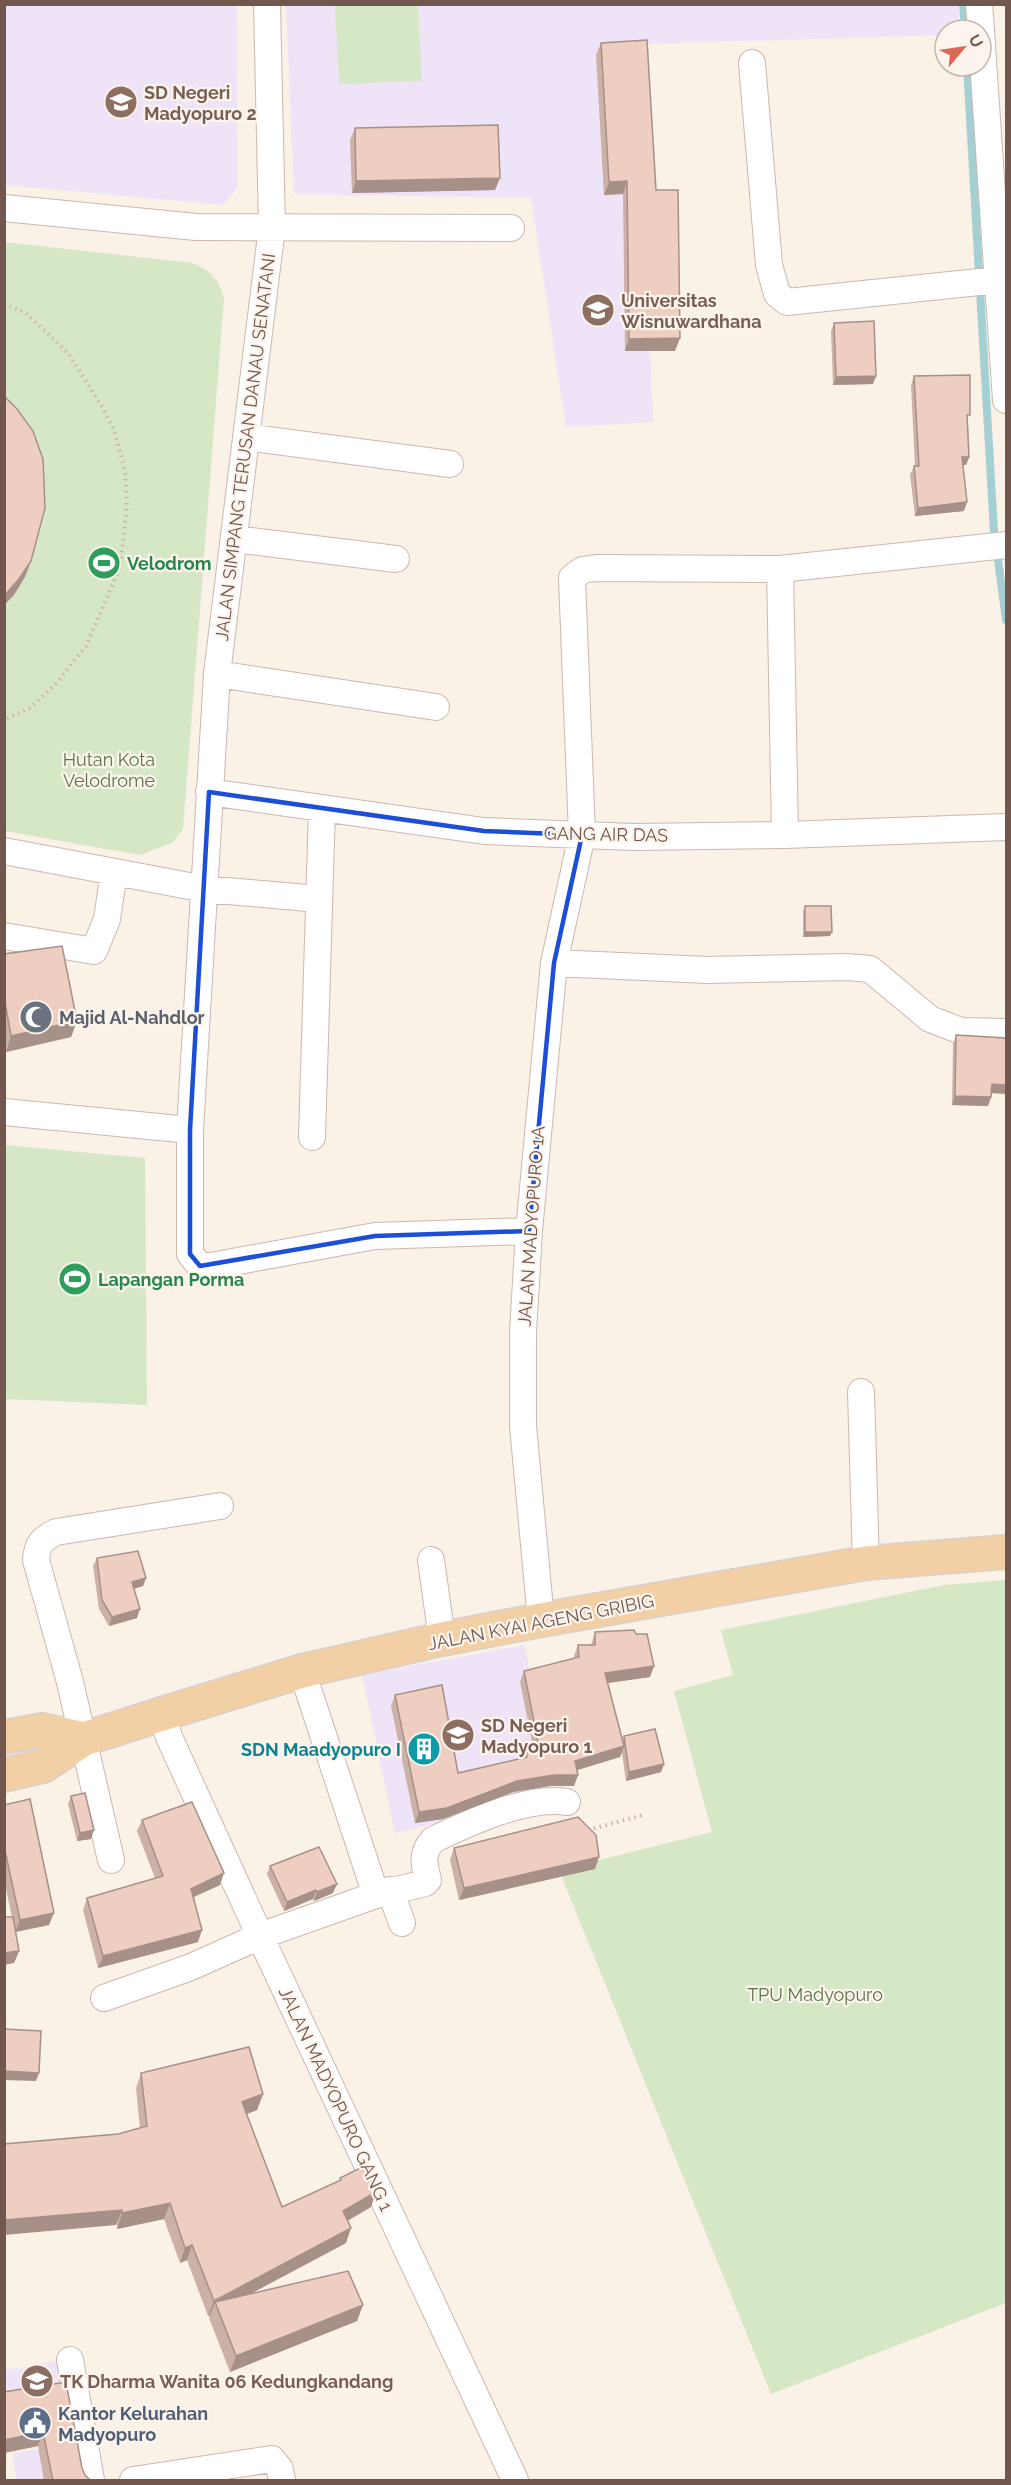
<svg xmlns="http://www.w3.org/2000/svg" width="1011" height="2485" viewBox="0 0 1011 2485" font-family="Raleway,sans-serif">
<rect width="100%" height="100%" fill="#faf1e7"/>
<!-- education -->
<path fill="#eee3f7" d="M959,4L960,30H945V35L639,44L653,422L566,427L531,198L294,194L286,5Z
M4,5H237L238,187L223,205L5,185Z
M525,1645L552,1795L395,1833L362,1675Z
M64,2360L72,2392L5,2403V2370Z
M80,2442L88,2480H16L13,2453Z"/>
<!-- green -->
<path fill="#d6e7c6" d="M335,5H418L422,81L339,84Z
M4,242L192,263C210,270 219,279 224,298L183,829L172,843L140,855L5,831Z
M5,1145L145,1158L147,1405L5,1399Z
M1006,1580V2303L771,2394L559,1870L712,1832L674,1691L733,1675L721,1630L944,1585Z"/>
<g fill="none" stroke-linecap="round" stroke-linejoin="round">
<!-- stream -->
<path stroke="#a4d0d3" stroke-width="8" d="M963,4L965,30
M967,66L994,532
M998,560L1006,620"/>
<!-- minor casing -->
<g stroke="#cbb8ae" stroke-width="28">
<path id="minor" d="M267,4L272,227L217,674L190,1130V1254L200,1266H211L375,1236L529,1231
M979,4L981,30
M981,31L1006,400
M752,63L769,265L777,294L787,302L998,280
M4,208L196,227L511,228
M246,437L450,464
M234,539L396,559
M780,569L785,835
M217,674L436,707
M209,792L484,831L633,837L785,835L1006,827
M4,851L205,889L319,899
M4,936L94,951L107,919L114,872
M554,963L708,970L847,967L870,969L930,1019L961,1031L1006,1032
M4,1112L190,1130
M312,1137L322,808
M861,1392L866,1563
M431,1560L442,1639
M541,1620L523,1426V1332L529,1231L554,963L582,835L572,578L582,570L596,568L780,569L1006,545
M302,1671L376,1895
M162,1714L169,1737L260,1936L515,2480
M111,1860L70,1682L36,1560C37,1544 42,1539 56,1532L220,1506
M390,1890L402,1923
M104,1998L191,1967L260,1936L376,1895L425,1883L428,1880C424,1864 421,1853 433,1840C468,1823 528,1795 567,1802
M70,2360L91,2480
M133,2480L272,2459L280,2469L282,2480"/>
</g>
<!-- major casing -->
<g stroke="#d7d0cd" stroke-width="36">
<path id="major" d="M4,1737L42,1730L84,1739
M4,1775L43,1766L84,1739L162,1714L302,1671L442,1639L541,1620L866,1563L1006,1552"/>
</g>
<!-- path -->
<path stroke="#d2b2a4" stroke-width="4" stroke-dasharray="1.5 4.5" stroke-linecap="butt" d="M4,304L26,313L68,353L101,405L113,428L125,470L127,505L120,567L86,646L55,685L30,708L4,720
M588,1830L643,1815"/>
<!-- minor -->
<use href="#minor" stroke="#fff" stroke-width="26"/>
<!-- major -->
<use href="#major" stroke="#f3cfa5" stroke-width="33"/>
</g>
<!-- wall -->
<path fill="#ccb1a6" d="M601,43L656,190L675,351H625L623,194L604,195L596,55Z
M355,128L495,190L352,193L350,140Z
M834,323L873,384L833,385L831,331Z
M914,376L968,423L969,457L966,465H963L964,511L915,516L910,475L914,466H915L911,385Z
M805,906L830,936L803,937V911Z
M4,954L77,1021L71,1037L6,1052L4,1046Z
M956,1035L991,1093V1097L988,1106L952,1105L953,1044Z
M97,1558L146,1578L143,1586L134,1589L137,1618L109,1626L99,1609L93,1566Z
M595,1632L650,1677L608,1683L622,1739L624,1736L664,1764L661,1772L626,1781L622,1753L620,1757L577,1770L578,1775L574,1786H550L513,1792L443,1819L415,1823L391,1706L395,1695L458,1773L524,1758L526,1753L534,1752L520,1682L524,1671L575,1659L574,1656L578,1645H591Z
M71,1796L91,1839L77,1841L68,1804Z
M4,1805L49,1925L15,1932L19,1951L14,1963L12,1917L4,1880Z
M142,1820L220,1885L194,1897L198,1942L98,1968L83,1910L87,1898L155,1878L137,1831Z
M454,1848L595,1869L459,1900L450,1860Z
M270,1866L333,1893L314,1901L313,1899L284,1911L267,1874Z
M141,2073L263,2094L257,2110L246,2114L282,2207L339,2181L340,2178L376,2192L371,2207L348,2220L346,2243L250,2294L357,2321L230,2372L209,2318L210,2315L208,2316L187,2260L180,2263L164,2219L117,2229L118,2134L140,2128L136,2088Z
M4,2392L82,2468L85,2475L91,2481H44L38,2446L4,2453Z"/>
<!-- shaded-wall -->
<path fill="#a69087" d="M500,178L495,190L352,193L356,181Z
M627,181L623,194L604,195L609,182Z
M680,338L675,351H625L629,339Z
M876,376L873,384L833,385L836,377Z
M962,457H969L966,465H959Z
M967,502L964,511L915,516L918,508Z
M31,561L25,577L14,595L4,605V596Z
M805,932H832L830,936L803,937Z
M77,1021L71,1037L6,1052L11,1036Z
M992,1084L1006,1085V1094L988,1093Z
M955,1096L991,1097L988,1106L952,1105Z
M146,1578L143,1586L129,1590L132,1582Z
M140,1609L137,1618L109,1626L112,1617Z
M654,1666L650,1677L601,1684L605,1673Z
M624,1746L620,1757L571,1772L575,1761Z
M664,1764L661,1772L626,1781L629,1772Z
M554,1775H578L574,1786H550L513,1792L443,1819L415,1823L419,1812L517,1781Z
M94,1830L91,1839L77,1841L80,1833Z
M599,1857L595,1869L459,1900L464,1888Z
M224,1873L220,1885L187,1900L191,1889Z
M337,1884L333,1893L314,1901L317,1892Z
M316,1890L313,1899L284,1911L287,1902Z
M54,1913L49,1925L15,1932L20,1920Z
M202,1930L198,1942L98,1968L103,1956Z
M19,1951L14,1963L4,1965V1953Z
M4,2071L39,2073L36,2081L4,2080Z
M263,2094L257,2110L236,2118L242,2102Z
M376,2192L371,2207L337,2227L343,2211Z
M170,2203L164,2219L117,2229L122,2213Z
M122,2210L116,2225L4,2235V2220Z
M351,2228L346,2243L218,2311L215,2302L210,2315L208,2316L214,2301Z
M192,2245L187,2260L180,2263L185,2248Z
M363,2305L357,2321L230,2372L236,2356Z
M43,2432L38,2446L4,2453V2440Z"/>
<!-- building -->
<path fill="#edcec1" stroke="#a69087" stroke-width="1.5" d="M647,40L656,190H678L680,338L629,339L627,181L609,182L601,43Z
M498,125L500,178L356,181L355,128Z
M874,321L876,376L836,377L834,323Z
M970,375V415H967L969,457H962L967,502L918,508L914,466H919L914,376Z
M4,396L17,409L33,431L43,459L45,508L31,561L19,579L4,596Z
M805,906H831L832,932H805Z
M62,946L77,1021L11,1036L4,996V954Z
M956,1035L1006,1038V1085L992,1084L991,1097L955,1096Z
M138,1551L146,1578L132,1582L140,1609L112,1617L102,1600L97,1558Z
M634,1630L636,1634H647L654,1666L605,1673L624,1746L575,1761L578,1775H554L517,1781L447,1808L419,1812L395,1695L442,1685L458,1773L527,1757L526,1753L540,1752L524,1671L579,1657L578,1645H595V1632Z
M655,1729L664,1764L629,1772L624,1736Z
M85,1793L94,1830L80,1833L71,1796Z
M30,1799L54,1913L20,1920L4,1846V1805Z
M192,1802L224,1873L191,1889L202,1930L103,1956L87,1898L163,1876L142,1820Z
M578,1817L596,1835L599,1857L464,1888L454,1848Z
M319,1847L337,1884L317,1892L316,1890L287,1902L270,1866Z
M4,1917H13L19,1951L4,1953Z
M4,2029L41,2031L39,2073L4,2071Z
M249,2047L263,2094L242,2102L282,2207L341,2180L340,2178L364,2166L376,2192L343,2211L351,2228L214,2301L192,2245L185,2248L170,2203L122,2213V2210L4,2220V2144L118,2134L147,2126L141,2073Z
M348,2271L363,2305L236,2356L215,2302Z
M66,2382L82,2468L85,2475L91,2481H53L43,2432L4,2440V2392Z"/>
<!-- marked area -->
<path fill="none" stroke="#1d4ed8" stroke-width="4.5" stroke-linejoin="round" d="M209,792L484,831L582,835L554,963L529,1231L375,1236L200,1266L190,1254V1130Z"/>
<!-- icons -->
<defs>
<g id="school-disc" transform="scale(1.725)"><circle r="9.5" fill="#8d6e63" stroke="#fdf5ed"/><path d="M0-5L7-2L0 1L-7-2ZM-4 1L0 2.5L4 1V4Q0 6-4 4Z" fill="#fff"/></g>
<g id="university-disc" transform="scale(1.725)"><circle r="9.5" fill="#8d6e63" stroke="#fdf5ed"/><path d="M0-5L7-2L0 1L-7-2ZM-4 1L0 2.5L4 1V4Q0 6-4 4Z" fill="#fff"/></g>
<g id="stadium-disc" transform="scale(1.725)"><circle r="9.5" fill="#2e9e5b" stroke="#fdf5ed"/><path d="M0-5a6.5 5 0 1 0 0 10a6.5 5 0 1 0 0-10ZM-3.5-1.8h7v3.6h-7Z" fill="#fff"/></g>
<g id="mosque-disc" transform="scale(1.725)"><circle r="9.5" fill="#6b7280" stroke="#fdf5ed"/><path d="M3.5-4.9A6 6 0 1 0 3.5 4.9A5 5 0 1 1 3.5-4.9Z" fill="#fff"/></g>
<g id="building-disc" transform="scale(1.725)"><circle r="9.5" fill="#0f9aa8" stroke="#fdf5ed"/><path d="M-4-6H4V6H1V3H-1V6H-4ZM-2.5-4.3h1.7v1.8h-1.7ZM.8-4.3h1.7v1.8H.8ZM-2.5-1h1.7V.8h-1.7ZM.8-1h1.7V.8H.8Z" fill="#fff"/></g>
<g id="civic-disc" transform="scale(1.725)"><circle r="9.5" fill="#5c6f8a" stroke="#fdf5ed"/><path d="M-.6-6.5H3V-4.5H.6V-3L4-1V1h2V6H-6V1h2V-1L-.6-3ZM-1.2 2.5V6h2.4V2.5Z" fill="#fff"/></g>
</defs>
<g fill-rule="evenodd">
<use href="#school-disc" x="121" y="102"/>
<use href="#university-disc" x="598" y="310"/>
<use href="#stadium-disc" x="104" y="563"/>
<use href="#mosque-disc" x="36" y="1017"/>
<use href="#stadium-disc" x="75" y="1279"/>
<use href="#school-disc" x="458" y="1735"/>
<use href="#building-disc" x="424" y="1749"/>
<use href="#school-disc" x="37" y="2381"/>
<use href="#civic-disc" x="35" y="2423"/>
</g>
<g text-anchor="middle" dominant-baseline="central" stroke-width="4.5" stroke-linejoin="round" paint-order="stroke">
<!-- education labels -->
<g font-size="18" font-weight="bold" fill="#785e54" stroke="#fdf5ed" text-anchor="start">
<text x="144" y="92">SD Negeri<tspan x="144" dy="21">Madyopuro 2</tspan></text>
<text x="621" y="300">Universitas<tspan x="621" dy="21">Wisnuwardhana</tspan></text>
<text x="481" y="1725">SD Negeri<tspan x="481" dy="21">Madyopuro 1</tspan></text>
<text x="60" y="2381">TK Dharma Wanita 06 Kedungkandang</text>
</g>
<!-- street labels -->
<g font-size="18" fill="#71574e" stroke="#fdf5ed">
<text transform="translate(245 447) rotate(-83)">JALAN SIMPANG TERUSAN DANAU SENATANI</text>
<text transform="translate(606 834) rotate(1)">GANG AIR DAS</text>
<text transform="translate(531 1226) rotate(-86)">JALAN MADYOPURO 1A</text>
<text transform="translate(541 1622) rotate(-11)">JALAN KYAI AGENG GRIBIG</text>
<text transform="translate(336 2099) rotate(65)">JALAN MADYOPURO GANG 1</text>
</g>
<!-- leisure labels -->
<g font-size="18" font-weight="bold" fill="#27864d" stroke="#fdf5ed" text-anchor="start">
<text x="127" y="563">Velodrom</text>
<text x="98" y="1279">Lapangan Porma</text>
</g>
<!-- park labels -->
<g font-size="18" fill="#597647" stroke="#fdf5ed">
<text x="109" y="759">Hutan Kota<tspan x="109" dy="21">Velodrome</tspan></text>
<text x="815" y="1994">TPU Madyopuro</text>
</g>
<!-- worship labels -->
<g font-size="18" font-weight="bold" fill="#5b616d" stroke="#fdf5ed" text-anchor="start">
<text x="59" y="1017">Majid Al-Nahdlor</text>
</g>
<!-- culture labels -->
<g font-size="18" font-weight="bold" fill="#0d838f" stroke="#fdf5ed" text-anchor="end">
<text x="401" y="1749">SDN Maadyopuro I</text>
</g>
<!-- service labels -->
<g font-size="18" font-weight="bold" fill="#4e5e75" stroke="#fdf5ed" text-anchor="start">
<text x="58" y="2413">Kantor Kelurahan<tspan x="58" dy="21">Madyopuro</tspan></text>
</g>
</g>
<!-- border -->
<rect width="1011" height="2485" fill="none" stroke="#71574e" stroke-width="12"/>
<!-- north arrow -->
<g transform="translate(963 48) rotate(61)"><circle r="28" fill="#fdf5ed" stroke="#c5b6ad" stroke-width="1.5"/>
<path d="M0-4.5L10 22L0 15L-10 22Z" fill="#d96857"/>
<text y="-9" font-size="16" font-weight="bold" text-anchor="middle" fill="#71574e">U</text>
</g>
</svg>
